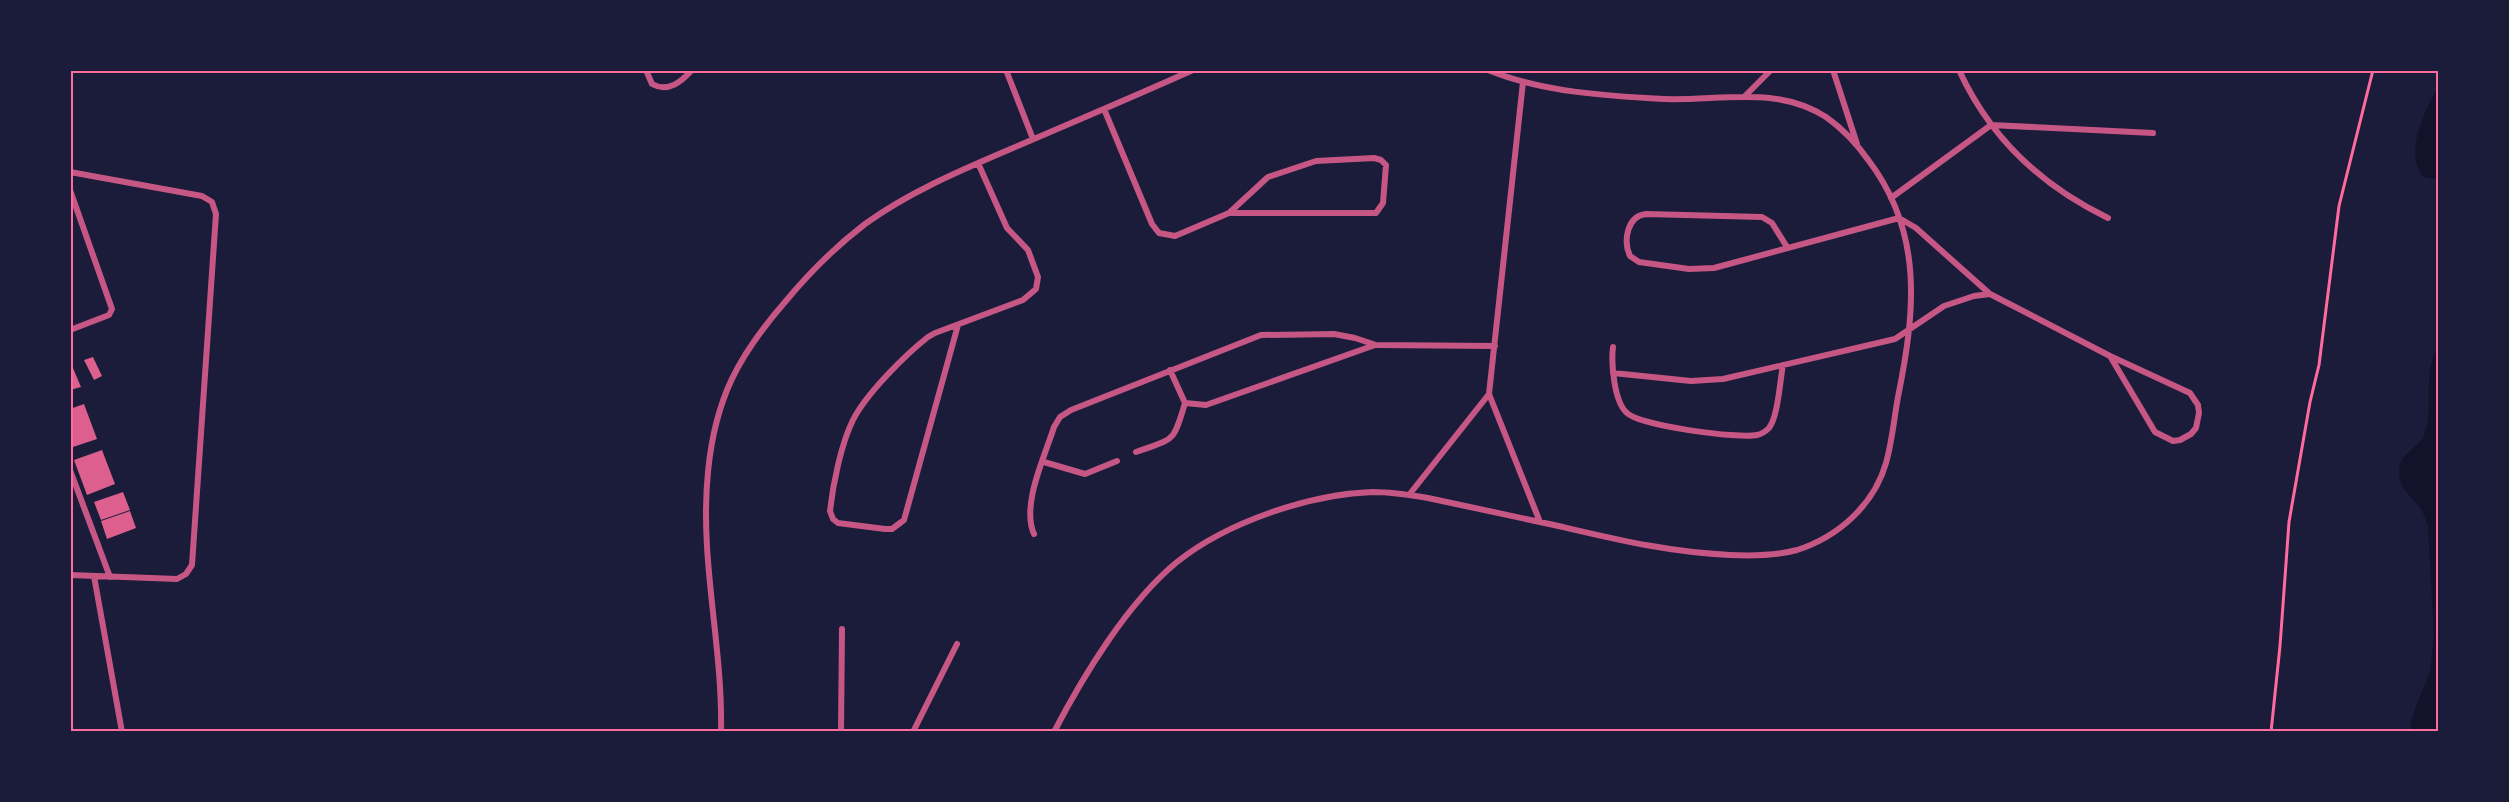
<svg xmlns="http://www.w3.org/2000/svg" width="2509" height="802" viewBox="0 0 2509 802" font-family="'DM Sans',sans-serif">
<rect width="100%" height="100%" fill="#1b1b3a"/>
<!-- water -->
<path fill="#12122b" d="M2438,87V177L2433,179L2423,177C2404,151 2425,111 2438,87Z
M2438,346V731H2411V723L2416,706L2430,672L2434,636L2428,526C2426,520 2424,514 2421,509C2413,497 2400,490 2399,474C2398,451 2419,450 2425,433C2434,404 2422,375 2438,346Z"/>
<!-- building -->
<path fill="#dd5f8e" d="M93,357L102,376L94,380L84,360Z
M70,361L81,387L70,390Z
M84,404L97,439L70,448V409Z
M102,450L115,484L87,495L74,460Z
M123,492L130,510L101,520L94,502Z
M130,511L136,528L107,539L101,521Z"/>
<g fill="none" stroke-linecap="round" stroke-linejoin="round">
<!-- path -->
<path stroke="#ff6b9d" stroke-width="3" d="M2271,732L2280,646L2289,522L2310,402L2319,365L2339,206L2373,70"/>
<!-- minor -->
<path stroke="#c65784" stroke-width="6" d="M646,70L652,84C668,93 681,82 692,70
M1006,70L1033,139
M1833,70L1857,144
M1959,70C1990,138 2042,186 2108,218
M1523,82L1489,394L1540,522
M1744,97L1771,70
M1104,109L1152,224L1159,233L1175,236L1229,213L1268,177L1316,161L1374,158L1381,160L1386,165L1383,203L1376,213H1229
M70,172L202,196L212,202L216,214L192,565L186,574L177,579L70,575
M70,190L112,309L109,315L70,330
M1891,198L1991,125L2153,133
M1787,247L1772,223L1762,217L1646,214C1627,216 1623,241 1630,256L1639,262L1689,269L1714,268L1899,218L1916,228L1990,294L2110,356L2190,393L2198,405L2199,413L2196,428L2191,434L2180,440L2173,441L2155,432L2110,356
M958,325L904,520L892,529H885L838,523L833,519L830,511C833,484 841,444 853,420C866,394 905,355 928,337L935,333L1023,300L1036,289L1038,277L1028,250L1007,228L978,163
M1613,347C1611,363 1614,402 1627,413C1640,426 1739,439 1757,435C1762,434 1766,431 1769,428C1778,417 1780,380 1783,365
M1613,373L1691,381L1723,379L1895,339L1944,306L1974,296L1990,294
M1185,403L1206,405L1375,345
M1136,452C1174,438 1173,444 1185,403L1170,370
M1044,462L1085,474L1117,461
M70,470L110,577
M1409,495L1489,394
M1034,534C1021,505 1045,456 1054,427L1060,417L1071,410L1261,335L1334,334L1355,338L1376,345L1495,346
M94,576L122,732
M721,732C723,645 699,559 708,472C715,399 738,356 785,302C809,273 835,247 865,224C911,191 962,170 1013,148C1073,122 1133,97 1193,70
M841,732L842,629
M913,732L957,644
M1054,732C1083,676 1128,602 1177,562C1227,522 1310,494 1373,492C1391,492 1410,495 1428,498C1470,507 1512,516 1554,525C1615,539 1666,552 1730,555C1752,556 1775,556 1797,550C1838,537 1874,505 1886,463C1892,442 1894,419 1898,397C1915,313 1924,234 1869,161C1857,144 1843,129 1826,117C1776,85 1720,101 1664,99C1606,96 1542,92 1488,70"/>
</g>
<!-- border -->
<rect width="2509" height="802" fill="none" stroke="#1b1b3a" stroke-width="144"/>
<rect x="72" y="72" width="2365" height="658" fill="none" stroke="#ff6b9d" stroke-width="2"/>
</svg>
